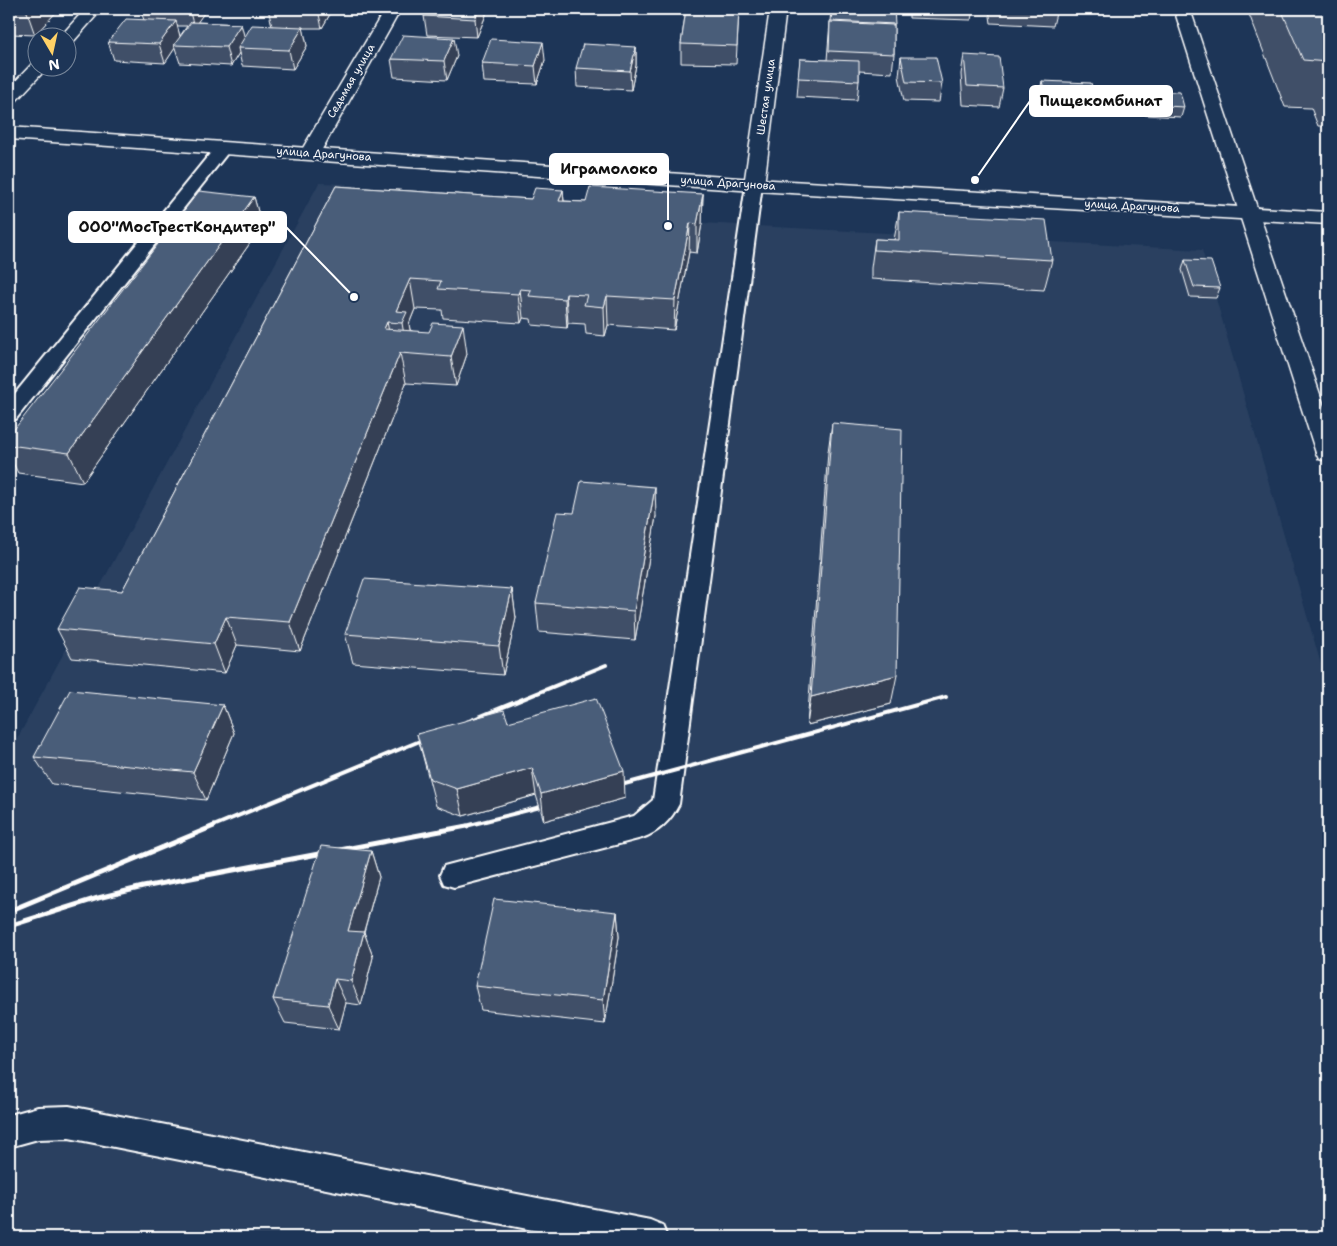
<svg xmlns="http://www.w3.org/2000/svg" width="1337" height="1246" viewBox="0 0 1337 1246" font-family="'Shantell Sans',sans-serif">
<rect width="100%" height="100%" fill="#1d3557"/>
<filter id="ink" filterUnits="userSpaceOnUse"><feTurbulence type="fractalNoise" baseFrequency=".02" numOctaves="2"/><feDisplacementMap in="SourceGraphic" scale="10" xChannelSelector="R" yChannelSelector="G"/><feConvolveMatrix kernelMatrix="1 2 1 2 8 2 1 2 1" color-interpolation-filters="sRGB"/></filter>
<g filter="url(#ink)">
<!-- built -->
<path fill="#2a4161" d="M319,183L347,184L339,197L702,223L1202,250L1328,689V1237H9V754Z"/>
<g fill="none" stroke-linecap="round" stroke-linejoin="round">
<!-- lane casing -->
<g stroke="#fff" stroke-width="4">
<path id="lane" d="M223,143L229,145L231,148L229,151L16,419L9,421V401L217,145Z
M754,180L760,181L762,185L679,804C671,820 659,832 642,838L454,887L444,884L440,875L444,866L634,816L653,800L746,185L748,181Z
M69,1106L650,1220L662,1225L667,1237H568L69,1138L38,1139L9,1147V1115L38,1107Z"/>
</g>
<!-- street casing -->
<g stroke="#fff" stroke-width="3">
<path id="street" d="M85,9H102L73,42L68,43V38H59Z
M385,9H401L320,153L317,157H303L300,153Z
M770,9H786L764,185L761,189H747L744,185Z
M1174,9H1190L1328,418V461L1319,459L1316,453Z
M38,63V68H47L15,102L9,103V88L32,64Z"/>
</g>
<!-- secondary casing -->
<g stroke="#fff" stroke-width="3">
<path id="secondary" d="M9,127L754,179L1328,212V224L754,191L9,139Z"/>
</g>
<!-- lane -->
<use href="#lane" fill="#1d3557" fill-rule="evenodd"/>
<!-- street -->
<use href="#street" fill="#1d3557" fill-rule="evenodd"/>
<!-- secondary -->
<use href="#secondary" fill="#1d3557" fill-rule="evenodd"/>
<!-- rail-far1 -->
<path stroke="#fff" stroke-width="4" d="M464,723L606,665
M610,788L946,697
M211,827L432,736
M462,827L552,804"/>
<!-- rail -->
<path stroke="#fff" stroke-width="5" d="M9,911L214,826
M9,926L98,898L143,887L467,826"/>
</g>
<!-- wall -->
<path fill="#405068" stroke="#fff" fill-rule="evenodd" d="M9,9H59L35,35L11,34L9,36Z
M140,9H207L197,22L241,24L244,37L272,26L268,9H333L322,28H303L307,46L293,69L242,66L239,53L231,66L180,63L175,48L165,63L114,60L108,42L144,20ZM177,26H187L180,36Z
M428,9H485L486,15L477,37L427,35L424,16Z
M651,9H675V10Z
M686,9H742V12H739L736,64L681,63V44Z
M831,9H894V54L892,73L859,71V81L857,100L797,97L800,59L827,60Z
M909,9H973L971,20L909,18Z
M989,9H1057L1053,26L991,23Z
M1247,9H1328V126H1318L1311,108L1285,107Z
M636,47V65L631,90L577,87L576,68Z
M964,55L1003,88L999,107L963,105L961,74Z
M457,56L447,80L394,77L391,59Z
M901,57L942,83L939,102L904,101L899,76Z
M545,60L537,84L484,82L482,63Z
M1042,81L1095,99L1093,109L1044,107L1040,91Z
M1144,91L1184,107L1181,117L1145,115L1141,100Z
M336,186L531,199L563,190L564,201L586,202L703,194L702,223L697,253L689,252L674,330L608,325L605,336L586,334L585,324L568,323L567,328L532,325L531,319L523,318L521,323L443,318L442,310L415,309L409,324L410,330L467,354L456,386L406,383L300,651L237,645L225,673L72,658L57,629L122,591Z
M254,197L262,226L83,482L18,473L9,455V436Z
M899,212L1052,260L1044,290L871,279V268L875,239L894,240Z
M1185,260L1220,288L1216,298L1190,297L1182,270Z
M832,423L891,704L807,725L828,452Z
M574,513L656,516L635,640L539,632L536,603Z
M512,589L516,618L503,675L353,663L345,634Z
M223,705L234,733L206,800L52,784L34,757Z
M508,722L625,798L544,821L536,795L463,816L436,806L417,734Z
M371,851L379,877L364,932L373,957L361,1005L346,1003L339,1029L285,1023L273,999Z
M617,912L619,937L605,1024L481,1010L475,986Z"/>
<!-- shaded-wall -->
<path fill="#344155" stroke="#fff" d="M26,9H59L35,35Z
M189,9H207L194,27Z
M319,9H333L322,28L318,10Z
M479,9H485L486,15L477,37L475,19Z
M176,21L181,40L174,45L175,48L165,63L159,44Z
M241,24L246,43L238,48L239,53L231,66L226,47Z
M303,27L307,46L293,69L289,50Z
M454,38L457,56L447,80L444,61Z
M543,42L545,60L537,84L535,66Z
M636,47V65L631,90L630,71Z
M563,190L565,218L559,201Z
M703,194L702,223L697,253V224Z
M254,197L262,226L83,482L69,453Z
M690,223L689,252L674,330L675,300Z
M410,279L415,309L409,324L412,341L407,353L402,323L396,311Z
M520,289L523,318L521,323L518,294Z
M566,294L568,323L567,328L565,299Z
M607,296L608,325L605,336L604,307Z
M387,322L393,352L384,329Z
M463,325L467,354L456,386L451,357Z
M400,353L406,383L300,651L290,622Z
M655,487L656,516L635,640L634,611Z
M512,589L516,618L503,675L499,646Z
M226,617L237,645L225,673L214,644Z
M897,675L891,704L807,725L811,697Z
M223,705L234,733L206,800L193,772Z
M532,768L536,795L463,816L457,789Z
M624,771L625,798L544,821L541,794Z
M371,851L379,877L357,956L348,931Z
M617,912L619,937L605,1024L603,1000Z
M364,932L373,957L361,1005L351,981Z
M335,979L346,1003L339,1029L328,1005Z"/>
<!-- building -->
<path fill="#4a5d79" stroke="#fff" d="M287,9H319L318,10Z
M428,9H479L475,19L424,16Z
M686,9H739L737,46L681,44Z
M832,9H894L895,24L831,21Z
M1281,9H1328V62L1303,60Z
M126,19L176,21L159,44L108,42Z
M191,22L241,24L226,47L174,45Z
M830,22L894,25V54L829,51Z
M252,25L303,27L289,50L238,48Z
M403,35L454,38L444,61L391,59Z
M491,39L543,42L535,66L482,63Z
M583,44L636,47L630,71L576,68Z
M964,55L999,57L1003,88L967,86Z
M901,57H936L942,83L906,82Z
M800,59L859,61V81L798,78Z
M1042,81L1091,83L1095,99L1046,97Z
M1144,91L1180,92L1184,107L1148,105Z
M336,186L531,199L535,188L563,190L559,201L586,202L590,187L703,194L697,224L690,223L675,300L607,296L604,307L584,305L587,295L566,294L565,299L529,296L531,290L520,289L518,294L438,289L441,281L410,279L396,311L407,312L402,323L387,322L384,329L429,332L433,323L463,325L451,357L400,353L290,622L226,617L214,644L57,629L80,587L122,591Z
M199,191L254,197L69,453L9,445V436Z
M899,212L1046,220L1052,260L874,250L875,239L899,240Z
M1185,260L1211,261L1220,288L1194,287Z
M832,423L902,429L897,675L811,697Z
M581,481L655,487L634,611L536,603L557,512L574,513Z
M364,579L512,589L499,646L345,634Z
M70,690L223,705L193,772L34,757Z
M596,698L624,771L541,794L532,768L457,789L430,779L417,734L504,710L508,722Z
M321,846L371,851L348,931L364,932L351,981L335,979L328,1005L273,999Z
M494,899L617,912L603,1000L475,986Z"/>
</g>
<g text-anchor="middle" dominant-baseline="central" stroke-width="4" stroke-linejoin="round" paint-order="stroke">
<!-- far-street labels -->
<g font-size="11" fill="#fff" stroke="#1d3557">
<text transform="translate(351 81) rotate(-60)">Седьмая улица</text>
<text transform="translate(766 97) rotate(-82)">Шестая улица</text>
<text transform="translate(324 154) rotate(4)">улица Драгунова</text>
<text transform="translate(728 183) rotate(4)">улица Драгунова</text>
<text transform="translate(1132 206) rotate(3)">улица Драгунова</text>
</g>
</g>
<!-- callouts -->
<path fill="none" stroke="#fff" stroke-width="2" d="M975 180L1030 101M668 226L668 169M354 297L286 227"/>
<g fill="#fff" stroke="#1d3557" stroke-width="2">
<circle cx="975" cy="180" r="5"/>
<circle cx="668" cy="226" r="5"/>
<circle cx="354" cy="297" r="5"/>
</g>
<g fill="#fff" stroke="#fff" stroke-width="2">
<rect x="1030" y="86" width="142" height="30" rx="5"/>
<rect x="550" y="154" width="118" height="30" rx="5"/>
<rect x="69" y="212" width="217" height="30" rx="5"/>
</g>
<g font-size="15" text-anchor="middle" font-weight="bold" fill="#111">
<text x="1101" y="106">Пищекомбинат</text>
<text x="609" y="174">Играмолоко</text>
<text x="177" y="232">ООО"МосТрестКондитер"</text>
</g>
<!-- margin -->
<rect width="1337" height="1246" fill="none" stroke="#1d3557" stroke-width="30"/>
<rect x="15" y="15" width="1307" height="1216" fill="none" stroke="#fff" stroke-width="2" filter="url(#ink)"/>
<!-- north arrow -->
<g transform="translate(52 52) rotate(171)"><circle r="24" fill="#1d3557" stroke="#77869a"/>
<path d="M0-4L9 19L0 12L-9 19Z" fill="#ffd166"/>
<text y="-8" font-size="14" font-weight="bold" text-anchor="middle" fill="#ffffff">N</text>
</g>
</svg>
